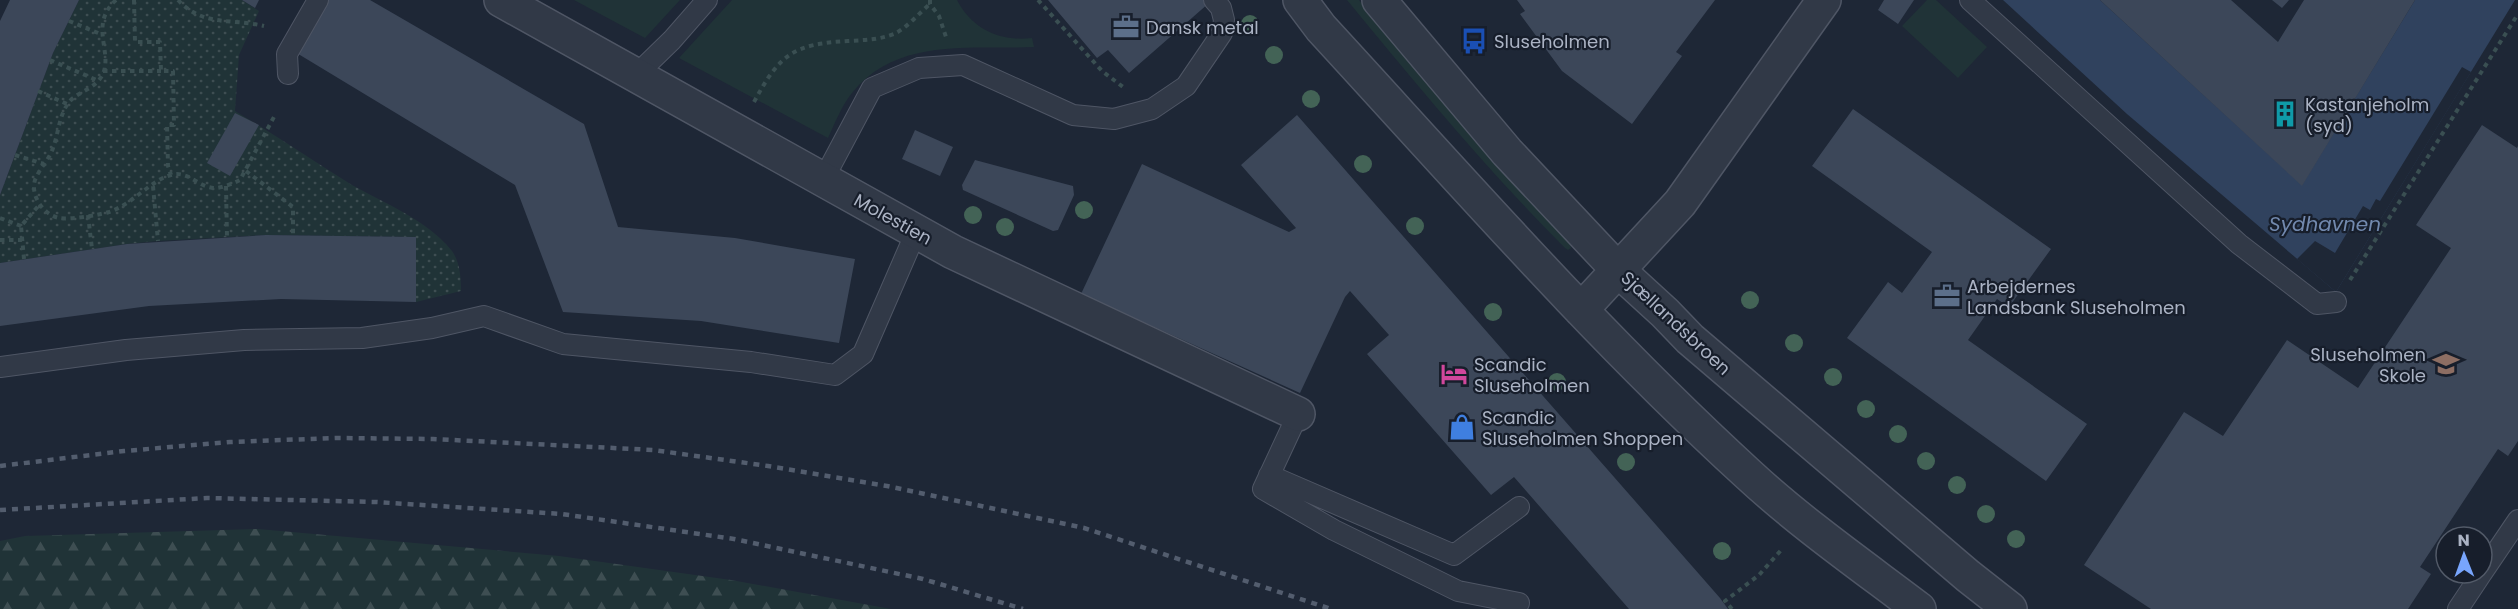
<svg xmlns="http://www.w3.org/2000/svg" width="2518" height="609" viewBox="0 0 2518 609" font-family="Poppins,sans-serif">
<defs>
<pattern id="forest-firs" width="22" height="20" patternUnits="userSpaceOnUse" patternTransform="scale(1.5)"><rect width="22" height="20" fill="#203337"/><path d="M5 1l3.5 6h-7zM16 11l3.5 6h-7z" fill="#3e4e52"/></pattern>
<pattern id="park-dots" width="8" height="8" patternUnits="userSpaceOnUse" patternTransform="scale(1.5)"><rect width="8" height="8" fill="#203337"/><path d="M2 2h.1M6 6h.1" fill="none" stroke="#3e4e52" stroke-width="1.8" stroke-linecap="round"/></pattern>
</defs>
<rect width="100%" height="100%" fill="#1e2736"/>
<!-- grass -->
<path fill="#203337" d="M574,0H680L645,38Z
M732,0H957C972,29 1000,42 1032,38L1034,47C970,50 897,37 852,93C842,105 835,123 828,138L679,58Z
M1347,0H1359L1474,136L1569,240L1571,248L1568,250L1565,248C1487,170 1417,85 1347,0Z
M1927,0H1936L1987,47L1958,78L1902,26Z"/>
<!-- forest -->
<path fill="url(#forest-firs)" d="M258,529L559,556L731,580L891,609H0V541L25,536Z"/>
<!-- park -->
<path fill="url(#park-dots)" d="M79,0H242L259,11L239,55L235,111C275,135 313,161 352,185C386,204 427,220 452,251C460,262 461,278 461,291L416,302V237L266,235L158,241L127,244L0,263V195L53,53Z"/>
<!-- water -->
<path fill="#30425e" d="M2003,0H2100L2302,185L2415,0H2515L2336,292L2127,114Z"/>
<!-- pier -->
<path fill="#1e2736" d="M2462,67L2471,72L2336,292L2297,259L2315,241L2335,253L2363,206L2370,210L2376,199L2380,201Z"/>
<!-- building -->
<path fill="#3c4759" d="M10,0H79L53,53L0,195V21Z
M242,0H259L255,8Z
M329,0H370L584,124L618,227L735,238L855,259L839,343L701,321L563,312L515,185L295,52Z
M1048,0H1206L1209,3L1129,73L1108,50L1097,58Z
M1517,0H1715L1676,52L1682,56L1632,124L1562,71L1520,14L1525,11Z
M1884,0H1914L1898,24L1878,10Z
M2100,0H2231L2278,42L2304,0H2415L2302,186Z
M2272,0H2289L2282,8Z
M1853,109L2051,249L2009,307L1997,299L1968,340L2087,424L2046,481L1847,338L1888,282L1902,293L1932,252L1812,166Z
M235,113L259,125L230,176L207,163Z
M1297,115L1720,598L1728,609H1629L1514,477L1491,495L1367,354L1389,335L1350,291L1345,297L1300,393L1081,294L1142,164L1289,232L1296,228L1241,165Z
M2482,125L2517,148L2518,146V441L2508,456L2498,449L2420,567L2431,574L2408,609H2151L2084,565L2184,412L2223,436L2287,340L2358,388L2451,248L2416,225Z
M915,130L953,147L940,176L902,159Z
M975,160L1073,186L1074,195L1058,230L1053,231L963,190L962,185Z
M266,235L416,237V302L281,299L149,306L0,326V263L127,244Z"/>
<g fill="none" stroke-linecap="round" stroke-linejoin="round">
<!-- service casing -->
<g stroke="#4f5665" stroke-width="22">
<path id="service" d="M1970,0L2239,244L2317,304L2336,302
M288,74L287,54L318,0
M636,75L672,40L707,0
M823,180L872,88L919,68L963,65L1073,115L1114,119L1152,109L1186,86L1222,33L1224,20L1221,8L1214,0
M0,367L126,350L244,340L362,338L432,328L484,316L563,344L751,362L835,375L863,354L916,232
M1298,414L1263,489L1334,530L1458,591L1519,603
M1269,475L1454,555L1519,507
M2482,573L2518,520
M2458,609L2482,573"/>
</g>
<!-- minor casing -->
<g stroke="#4f5665" stroke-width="36">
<path id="minor" d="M501,0L953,252L1298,414"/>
</g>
<!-- tertiary casing -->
<g stroke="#4f5665" stroke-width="36">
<path id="tertiary" d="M1300,0L1321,28C1460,179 1596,335 1748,474C1801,523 1861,565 1919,609
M1379,0L1507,152L1618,270L1665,313L1690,339L1968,576L2010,609
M1581,310L1680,203L1824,0"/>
</g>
<!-- path -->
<path stroke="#3a4f52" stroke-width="4" stroke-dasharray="4.5 4.5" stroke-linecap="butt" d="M116,0C86,27 118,57 99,80C90,91 74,93 67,105C59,117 58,135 53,148C49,160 39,169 35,180C30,196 44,215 59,218C70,220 99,215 109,212C133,204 151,180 171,175C188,170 198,187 214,188C222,188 232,184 240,180L275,115
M134,0L135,42H160L161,71H173L174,125H167L168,166L171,175
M178,0C203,27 230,18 264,26
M930,0V4L939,16L947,40
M1038,0L1102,71L1123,87
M69,21L103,35
M50,60L99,81
M103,71H161
M38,91L67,104
M754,102C780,54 793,44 848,41C864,40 878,40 894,34C907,28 919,13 930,4
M15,155L44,164
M246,171L293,207V235
M153,186L158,241
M226,186L227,237
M88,215L92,249
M0,218L21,226
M0,240H22
M24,259L21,226L40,204
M2350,280L2518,14
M1732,609L1725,601L1759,575L1783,548"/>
<!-- service -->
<use href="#service" stroke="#313947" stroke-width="20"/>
<!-- minor -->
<use href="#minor" stroke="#313947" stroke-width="33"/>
<!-- tertiary -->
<use href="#tertiary" stroke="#313947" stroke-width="33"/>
<!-- rail -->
<path stroke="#535d6e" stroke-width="4.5" stroke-dasharray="6 6" stroke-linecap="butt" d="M0,466L124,451L230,442L335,438L433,439L653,450L768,466L887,486L1084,528L1331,609
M0,510L207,498L376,502L562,514L734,539L923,579L1023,609"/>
</g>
<!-- trees -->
<g fill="#436356">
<circle cx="1250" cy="24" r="9"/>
<circle cx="1274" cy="55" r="9"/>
<circle cx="1311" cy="99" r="9"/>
<circle cx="1363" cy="164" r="9"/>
<circle cx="1084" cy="210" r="9"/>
<circle cx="973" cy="215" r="9"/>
<circle cx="1415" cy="226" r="9"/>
<circle cx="1005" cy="227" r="9"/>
<circle cx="1750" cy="300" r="9"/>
<circle cx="1493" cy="312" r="9"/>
<circle cx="1794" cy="343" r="9"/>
<circle cx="1833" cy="377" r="9"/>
<circle cx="1557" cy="382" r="9"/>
<circle cx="1866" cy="409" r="9"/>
<circle cx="1898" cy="434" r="9"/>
<circle cx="1926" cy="461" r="9"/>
<circle cx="1626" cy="462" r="9"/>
<circle cx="1957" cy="485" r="9"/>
<circle cx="1986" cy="514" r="9"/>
<circle cx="2016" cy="539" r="9"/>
<circle cx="1722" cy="551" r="9"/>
</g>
<!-- icons -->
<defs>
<g id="office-bare" transform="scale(2.07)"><path d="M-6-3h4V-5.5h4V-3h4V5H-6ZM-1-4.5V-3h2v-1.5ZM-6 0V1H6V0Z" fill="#5c6f8a" stroke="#171e2b" stroke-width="2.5" paint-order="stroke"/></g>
<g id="bus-bare" transform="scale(2.07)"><path d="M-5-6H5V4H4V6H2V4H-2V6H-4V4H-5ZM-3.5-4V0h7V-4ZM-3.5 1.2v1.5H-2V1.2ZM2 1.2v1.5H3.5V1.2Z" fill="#1a4fb4" stroke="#171e2b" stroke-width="2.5" paint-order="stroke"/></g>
<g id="building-bare" transform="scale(2.07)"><path d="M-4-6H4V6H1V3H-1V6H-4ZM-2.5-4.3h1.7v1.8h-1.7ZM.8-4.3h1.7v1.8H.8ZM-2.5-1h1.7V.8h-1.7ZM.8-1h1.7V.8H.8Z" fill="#0f9aa8" stroke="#171e2b" stroke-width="2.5" paint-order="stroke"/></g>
<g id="school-bare" transform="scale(2.07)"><path d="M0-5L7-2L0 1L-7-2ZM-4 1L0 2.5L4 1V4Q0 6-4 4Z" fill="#8d6e63" stroke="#171e2b" stroke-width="2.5" paint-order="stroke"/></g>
<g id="hotel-bare" transform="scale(2.07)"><path d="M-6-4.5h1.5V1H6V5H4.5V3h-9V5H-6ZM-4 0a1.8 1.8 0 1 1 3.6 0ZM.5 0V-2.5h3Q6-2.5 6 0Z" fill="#d1479c" stroke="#171e2b" stroke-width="2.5" paint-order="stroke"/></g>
<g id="shop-bare" transform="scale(2.07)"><path d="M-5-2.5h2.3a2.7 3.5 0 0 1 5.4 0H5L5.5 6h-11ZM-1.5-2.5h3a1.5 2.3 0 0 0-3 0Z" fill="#3f7fe0" stroke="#171e2b" stroke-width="2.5" paint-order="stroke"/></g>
</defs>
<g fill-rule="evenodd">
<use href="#office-bare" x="1126" y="27"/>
<use href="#bus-bare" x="1474" y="41"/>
<use href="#building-bare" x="2285" y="114"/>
<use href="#office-bare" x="1947" y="296"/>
<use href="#school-bare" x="2446" y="364"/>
<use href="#hotel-bare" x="1454" y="374"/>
<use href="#shop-bare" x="1462" y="427"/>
</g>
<g text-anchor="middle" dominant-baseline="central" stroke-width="4.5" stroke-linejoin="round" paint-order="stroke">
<!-- poi labels -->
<g font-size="18" fill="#abb3c4" stroke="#171e2b" text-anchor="start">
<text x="1146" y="27">Dansk metal</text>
<text x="1494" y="41">Sluseholmen</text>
<text x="2305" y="104">Kastanjeholm<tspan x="2305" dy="21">(syd)</tspan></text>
<text x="1967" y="286">Arbejdernes<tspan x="1967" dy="21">Landsbank Sluseholmen</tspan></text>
<text x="2426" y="354" text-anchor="end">Sluseholmen<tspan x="2426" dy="21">Skole</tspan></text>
<text x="1474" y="364">Scandic<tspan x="1474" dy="21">Sluseholmen</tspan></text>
<text x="1482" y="417">Scandic<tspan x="1482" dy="21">Sluseholmen Shoppen</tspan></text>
</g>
<!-- street labels -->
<g font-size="18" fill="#abb3c4" stroke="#171e2b">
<text transform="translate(893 219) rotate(29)">Molestien</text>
<text transform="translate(1676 323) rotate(43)">Sjællandsbroen</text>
</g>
<!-- water labels -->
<g font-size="20" font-style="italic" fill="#7289ae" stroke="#171e2b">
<text x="2325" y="224">Sydhavnen</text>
</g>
</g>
<!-- north arrow -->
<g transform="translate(2464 555) rotate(359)"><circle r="28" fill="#171e2b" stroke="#525a68" stroke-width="1.5"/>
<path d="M0-4.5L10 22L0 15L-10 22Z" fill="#78a5fc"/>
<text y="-9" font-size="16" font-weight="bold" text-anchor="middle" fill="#abb3c4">N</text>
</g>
</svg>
